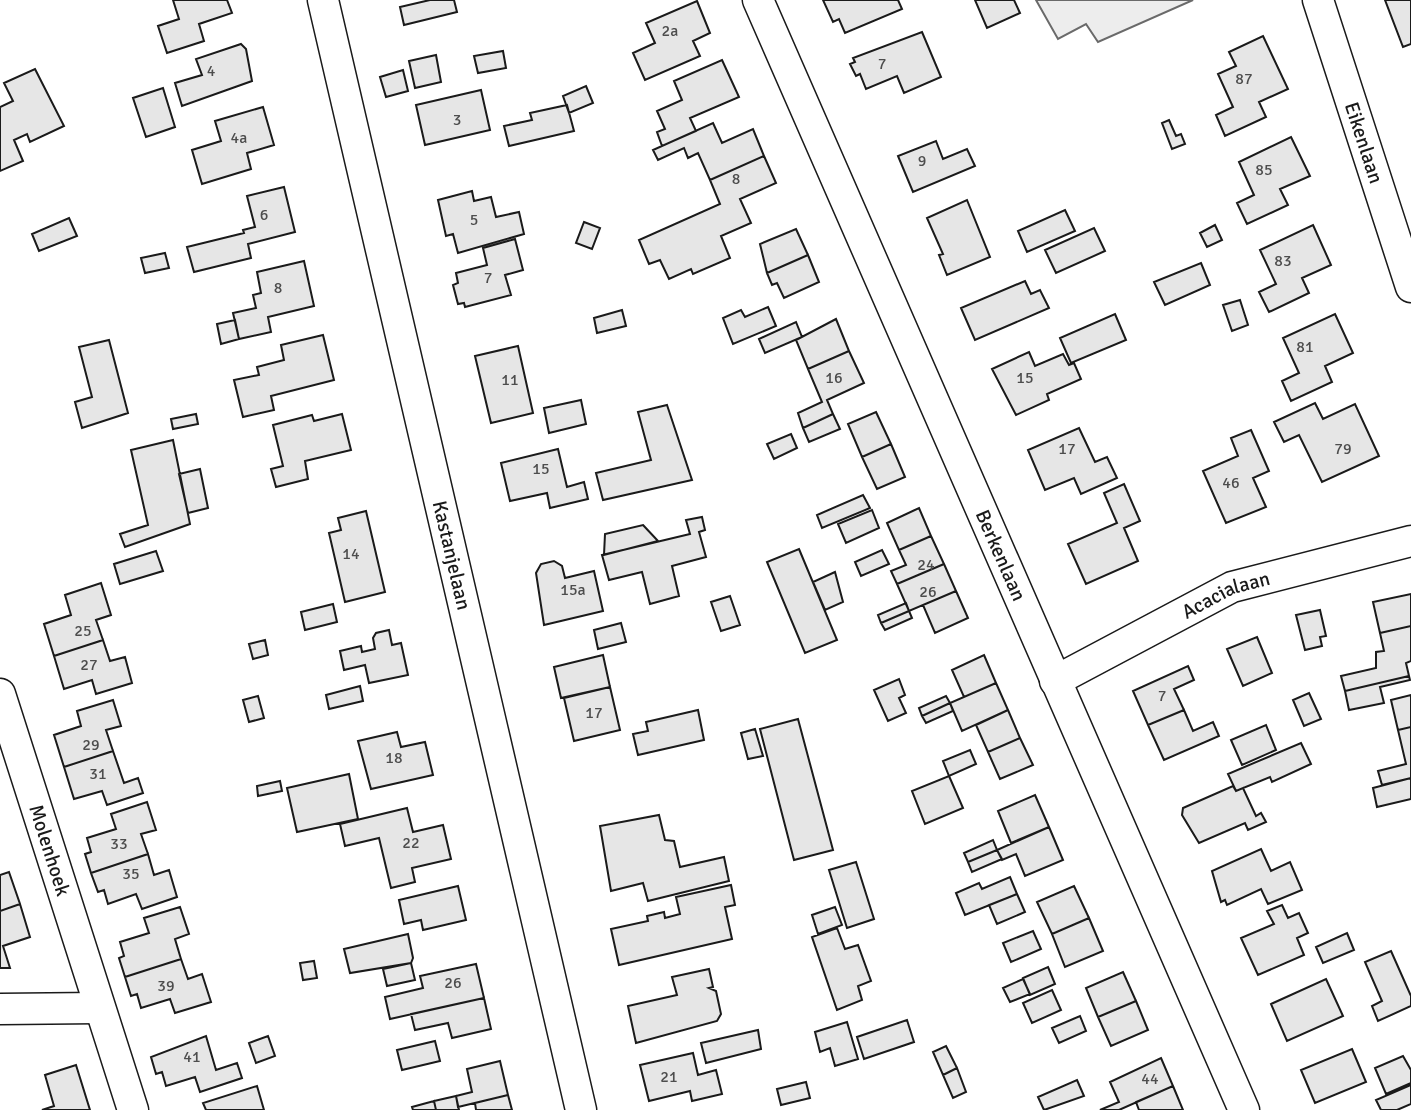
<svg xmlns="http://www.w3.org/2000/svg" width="1411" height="1110" viewBox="0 0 1411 1110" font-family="Signika,sans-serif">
<rect width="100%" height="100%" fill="#fff"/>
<!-- parking -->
<path fill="#ededed" stroke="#6a6a6a" stroke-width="2" d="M1036,0H1193L1098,42L1086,24L1058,39Z"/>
<!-- building -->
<path fill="#e6e6e6" stroke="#1a1a1a" stroke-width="2" d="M173,0H227L232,13L199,24L204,41L167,53L158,26L179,19Z
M430,0H454L457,12L404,25L400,7Z
M823,0H898L902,9L845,33L839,19L833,22Z
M975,0H1014L1020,13L987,28Z
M1385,0H1411V44L1403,47Z
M697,1L710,33L693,41L700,56L645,80L633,53L655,43L646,23Z
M922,32L941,77L904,93L897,76L866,89L860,74L856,76L850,64L855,62L853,58Z
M1263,36L1288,89L1259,102L1266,117L1225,136L1216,115L1233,107L1218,74L1236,66L1229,52Z
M241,44L246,49L252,81L182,106L175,83L202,75L196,59Z
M503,51L506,68L478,73L474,56Z
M436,55L441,82L415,88L409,61Z
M722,60L739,97L690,118L696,131L662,146L657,132L665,129L657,111L682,100L674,81Z
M35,69L64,126L30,142L27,134L14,140L23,161L0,171V107L13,101L4,83Z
M403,70L408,91L386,97L380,77Z
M586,86L593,103L569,113L563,96Z
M163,88L175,127L146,137L133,98Z
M481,90L490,130L425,145L416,105Z
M567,105L574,131L509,146L504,126L532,120L530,113Z
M263,107L274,145L247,153L251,169L202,184L192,150L221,141L215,121Z
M1169,120L1176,136L1181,134L1185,144L1172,149L1162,123Z
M713,123L722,143L753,129L764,156L710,180L698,153L688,158L684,148L658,160L653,150Z
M1291,137L1310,176L1280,189L1288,205L1247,224L1237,203L1254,195L1239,162Z
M936,141L943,159L967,149L975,166L913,192L898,156Z
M764,156L776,183L740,199L751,223L721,236L730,258L693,274L691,269L669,279L660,260L649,264L639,240L720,204L710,180Z
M284,187L295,232L248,244L251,258L194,272L187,247L244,233L243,230L255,227L247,196Z
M472,191L474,201L491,197L496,217L519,212L524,234L458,253L453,234L446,236L438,200Z
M967,200L990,257L947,275L939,255L943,254L927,218Z
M1065,210L1075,231L1027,252L1018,231Z
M69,218L77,236L39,251L32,234Z
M584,222L600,228L592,249L576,243Z
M1215,225L1222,240L1207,247L1200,233Z
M1313,225L1331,265L1302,278L1309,293L1269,312L1259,292L1276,284L1260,250Z
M1094,228L1105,251L1056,273L1045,250Z
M796,229L808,255L767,273L760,244Z
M515,239L523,270L505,275L511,295L465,307L464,303L458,304L453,285L458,283L456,273L487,265L483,248Z
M165,253L169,268L145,273L141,258Z
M808,255L819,282L784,298L777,283L772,285L767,273Z
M304,261L314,306L268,317L271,332L239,339L233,313L256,308L253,295L261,293L257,272Z
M1201,263L1210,285L1165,305L1154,282Z
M1025,281L1031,294L1040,290L1049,308L975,340L961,308Z
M1240,300L1248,325L1232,331L1223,305Z
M768,307L776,326L733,344L723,318L741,310L745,317Z
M622,310L626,326L597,333L594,318Z
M1115,314L1126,340L1071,363L1060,338Z
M1335,314L1353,353L1325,366L1332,382L1291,401L1282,381L1299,373L1283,338Z
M836,319L849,351L808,369L796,340Z
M235,320L239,339L221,344L217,324Z
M796,322L802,337L765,353L759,339Z
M323,335L334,380L271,396L274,410L243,417L234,380L259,375L257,367L284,360L281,345Z
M109,340L128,413L82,428L75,402L92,397L79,347Z
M518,346L533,413L491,423L475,356Z
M849,351L864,383L827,400L833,414L803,428L798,413L822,402L808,369Z
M1029,352L1035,366L1063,354L1069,365L1074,363L1081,379L1047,394L1049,400L1016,415L992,369Z
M581,400L586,424L549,433L544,408Z
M1315,403L1323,419L1355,404L1379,456L1322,482L1299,435L1284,442L1274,422Z
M667,405L692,480L603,500L596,473L651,460L638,412Z
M876,412L891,444L862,457L848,424Z
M196,414L198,424L173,429L171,419Z
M342,414L351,450L305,461L308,479L276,487L271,469L283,466L273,425L312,415L314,421Z
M833,414L840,429L809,442L803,428Z
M1079,428L1095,462L1107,457L1117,478L1081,494L1074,478L1045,490L1028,450Z
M1251,430L1269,471L1253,478L1266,507L1226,523L1203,471L1238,456L1231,438Z
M791,434L797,448L774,459L767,444Z
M173,440L190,524L125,547L120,534L148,525L131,450Z
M891,444L905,477L877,489L862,457Z
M558,449L567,487L584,482L588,499L550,508L547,493L510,501L501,463Z
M200,469L208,508L188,513L179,474Z
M1124,484L1140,521L1124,528L1138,561L1086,584L1068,544L1117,523L1104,493Z
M863,495L870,508L822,528L817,515Z
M919,508L931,536L899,550L887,523Z
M872,510L879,528L846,543L838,524Z
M366,511L385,592L345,602L329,533L341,530L338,518Z
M702,517L705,530L699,532L706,557L672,566L679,596L650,604L642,572L609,580L602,555L690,534L686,520Z
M643,525L658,541L604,555L605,534Z
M931,536L944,564L897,584L891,571L906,565L899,550Z
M799,549L837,640L805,653L767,562Z
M882,550L889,564L861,576L855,562Z
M156,551L163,571L120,584L114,564Z
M554,561L562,566L565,578L594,571L603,611L544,625L536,573L541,564Z
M944,564L956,591L909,611L897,584Z
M835,572L843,602L825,610L813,582Z
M101,583L111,615L96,620L103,640L54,656L44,624L71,615L65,595Z
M956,591L968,618L935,633L923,605Z
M1411,594V626L1380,633L1373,602Z
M730,596L740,625L721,631L711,602Z
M906,603L909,611L881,623L878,615Z
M333,604L337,622L305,630L301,612Z
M1320,610L1326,636L1320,637L1322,646L1305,650L1296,615Z
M909,611L912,618L885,630L881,623Z
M621,623L626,642L598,649L594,630Z
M1411,626V661L1406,663L1409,676L1345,691L1341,676L1376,668V652L1384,651L1380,633Z
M389,630L392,645L401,643L408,675L369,683L365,665L344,670L340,651L361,646L362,652L375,649L373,638L376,633Z
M1257,637L1272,673L1243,686L1227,649Z
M103,640L110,661L125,657L132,683L96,694L92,680L64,689L54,656Z
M265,640L268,655L253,659L249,644Z
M603,655L610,687L561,698L554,667Z
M984,655L996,683L964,697L952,670Z
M1188,666L1194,680L1174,689L1184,710L1148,725L1133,691Z
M1409,676L1410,680L1380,687L1384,703L1349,710L1345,691Z
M899,679L905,695L899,698L906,713L888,721L874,690Z
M996,683L1008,710L962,731L950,703Z
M360,686L363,701L329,709L326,695Z
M610,687L620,730L574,741L564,698Z
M1309,693L1321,719L1304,726L1293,700Z
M1411,695V727L1398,730L1391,700Z
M258,696L264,718L249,722L243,700Z
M946,696L950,703L922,716L919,708Z
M113,700L121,726L106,730L113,751L64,767L54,735L81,726L77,711Z
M950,703L953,711L926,723L922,716Z
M698,710L704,740L638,755L633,734L648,731L646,722Z
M1008,710L1020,738L988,752L976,725Z
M1184,710L1193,731L1213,722L1219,736L1164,760L1148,725Z
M798,719L833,850L794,860L760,729Z
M1266,725L1276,750L1242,765L1231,740Z
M1411,727V778L1382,785L1378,771L1406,764L1398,730Z
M755,729L763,756L748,759L741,733Z
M397,732L401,747L425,742L433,775L371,789L358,741Z
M1020,738L1033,765L1000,779L988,752Z
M1301,743L1311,764L1272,782L1270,777L1236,791L1228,774Z
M970,750L976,764L949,776L943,761Z
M113,751L124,783L138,778L143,793L107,805L102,791L74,799L64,767Z
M349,774L358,819L297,832L287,788Z
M949,776L963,808L925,824L912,791Z
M1411,778V799L1377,807L1373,788Z
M280,781L282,791L258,796L257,786Z
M1233,786L1236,791L1243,788L1256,816L1261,813L1266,822L1248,830L1245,823L1199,843L1182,815L1183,808Z
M1035,795L1049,827L1011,843L998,811Z
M147,802L156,830L141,834L148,854L91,873L85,854L91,852L87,838L116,829L111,814Z
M407,808L413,832L443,825L451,859L412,868L415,882L391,888L379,838L345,846L340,824Z
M659,815L665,840L674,841L680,867L724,857L729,881L648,901L643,883L611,891L600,826Z
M1049,827L1063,860L1025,876L1016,854L1002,860L997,850Z
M993,840L997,850L968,862L964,853Z
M1261,849L1271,871L1290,862L1302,890L1268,904L1261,889L1227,905L1225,900L1221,902L1212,871Z
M997,850L1002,859L972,872L968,862Z
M148,854L154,875L169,870L177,897L142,909L136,894L108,904L104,890L98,892L91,873Z
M856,862L874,919L847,928L829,870Z
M9,872L20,904L0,911V875Z
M1010,877L1017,894L965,915L956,893L979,883L982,889Z
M731,885L735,905L725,907L732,939L619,965L611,929L648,921L647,916L664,912L665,918L680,914L676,897Z
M458,886L466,920L423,930L421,920L404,924L399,900Z
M1074,886L1089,918L1052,934L1037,902Z
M1017,894L1025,912L997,924L989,905Z
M20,904L30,937L3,946L10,968H0V911Z
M1282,905L1288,918L1299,913L1308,933L1297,938L1304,955L1258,975L1241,938L1274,924L1267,911Z
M180,907L189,934L175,939L181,959L125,977L119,958L124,956L120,942L149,933L144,918Z
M835,907L842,925L818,934L812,915Z
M1089,918L1103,951L1065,967L1052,934Z
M837,928L845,949L858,945L871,981L858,986L862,1000L837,1010L812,937Z
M1033,931L1041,949L1011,962L1003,943Z
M1347,933L1354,950L1323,963L1316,947Z
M408,934L413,958L411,963L350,973L344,949Z
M1391,951L1411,996V1006L1378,1021L1372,1006L1382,1001L1365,962Z
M181,959L188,979L202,974L211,1002L175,1013L170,999L141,1008L137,994L131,996L125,977Z
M314,961L317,978L303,980L300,963Z
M411,963L415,980L387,986L383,969Z
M476,964L484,998L390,1019L385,997L423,988L420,976Z
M1048,967L1055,984L1030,995L1023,978Z
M709,969L713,987L709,988L716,991L721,1014L717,1021L636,1043L628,1006L677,995L672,977Z
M1123,972L1136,1001L1098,1017L1086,988Z
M1023,979L1030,994L1010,1002L1003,988Z
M1326,979L1343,1016L1287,1041L1271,1004Z
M1052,990L1061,1010L1032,1023L1023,1003Z
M484,998L491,1029L452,1038L448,1023L415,1030L411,1014Z
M1136,1001L1148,1030L1111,1046L1098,1017Z
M1080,1016L1086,1031L1059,1043L1052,1028Z
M907,1020L914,1042L864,1059L857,1037Z
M847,1022L858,1059L835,1066L830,1048L820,1052L815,1032Z
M758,1030L761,1049L706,1063L701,1043Z
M206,1036L216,1070L237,1063L242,1078L200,1092L195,1077L166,1086L162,1072L156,1074L151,1057Z
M268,1036L275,1056L256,1063L249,1043Z
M435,1041L440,1061L402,1070L397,1050Z
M946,1046L957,1068L943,1075L933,1052Z
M1352,1049L1366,1082L1315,1103L1301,1070Z
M693,1053L698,1075L716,1070L722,1094L692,1101L690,1091L649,1101L640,1065Z
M1403,1056L1411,1070V1083L1386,1094L1375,1068Z
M1161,1058L1173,1086L1119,1110H1100L1119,1102L1110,1082Z
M500,1061L508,1095L458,1107L456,1096L472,1092L467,1069Z
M76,1065L90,1110H42L54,1106L45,1075Z
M957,1068L966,1092L953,1098L943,1075Z
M1077,1080L1084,1096L1044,1110L1038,1097Z
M806,1082L810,1098L781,1105L777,1089Z
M1411,1085V1104L1397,1110H1381L1376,1100Z
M257,1086L264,1110H206L203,1103Z
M1173,1086L1183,1110H1139L1136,1102Z
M508,1095L512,1110H476L475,1103Z
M456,1096L459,1110H436L434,1101Z
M434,1101L436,1110H413L412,1107Z"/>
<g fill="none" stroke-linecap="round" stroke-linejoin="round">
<!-- street casing -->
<g stroke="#1a1a1a" stroke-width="33">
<g id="street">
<path id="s1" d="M323,0L581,1110"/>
<path id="s2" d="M758,0L1244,1110"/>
<path id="s3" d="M1318,0L1411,287"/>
<path id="s4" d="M1055,681L1232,587L1411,541"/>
<path id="s5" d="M0,694L133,1110"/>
<path d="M0,1009L98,1008"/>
</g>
</g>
<!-- street -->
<use href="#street" stroke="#fff" stroke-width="30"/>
</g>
<g text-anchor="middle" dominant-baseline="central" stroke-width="6" stroke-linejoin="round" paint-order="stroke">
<!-- number labels -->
<g font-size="16" fill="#4d4d4d">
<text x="670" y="31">2a</text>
<text x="882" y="64">7</text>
<text x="211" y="71">4</text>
<text x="1244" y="79">87</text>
<text x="457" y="120">3</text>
<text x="239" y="138">4a</text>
<text x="922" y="161">9</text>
<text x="1264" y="170">85</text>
<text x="736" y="179">8</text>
<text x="264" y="215">6</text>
<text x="474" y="220">5</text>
<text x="1283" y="261">83</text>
<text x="488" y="278">7</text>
<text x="278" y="288">8</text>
<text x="1305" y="347">81</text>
<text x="834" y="378">16</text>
<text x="1025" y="378">15</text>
<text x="510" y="380">11</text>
<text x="1067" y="449">17</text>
<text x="1343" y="449">79</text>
<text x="541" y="469">15</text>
<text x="1231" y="483">46</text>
<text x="351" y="554">14</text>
<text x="926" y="565">24</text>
<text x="573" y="590">15a</text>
<text x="928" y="592">26</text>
<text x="83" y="631">25</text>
<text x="89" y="665">27</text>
<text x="1162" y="696">7</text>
<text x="594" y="713">17</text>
<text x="91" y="745">29</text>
<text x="394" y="758">18</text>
<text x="98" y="774">31</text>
<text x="411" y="843">22</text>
<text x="119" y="844">33</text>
<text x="131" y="874">35</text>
<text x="453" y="983">26</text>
<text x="166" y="986">39</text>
<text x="192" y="1057">41</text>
<text x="669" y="1077">21</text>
<text x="1150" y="1079">44</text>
</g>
<!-- street labels -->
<g font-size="20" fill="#1a1a1a" stroke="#fff">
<text stroke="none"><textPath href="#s3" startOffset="150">Eikenlaan</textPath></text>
<text stroke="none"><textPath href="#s1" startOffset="570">Kastanjelaan</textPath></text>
<text stroke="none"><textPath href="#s2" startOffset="606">Berkenlaan</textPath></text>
<text stroke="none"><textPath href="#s4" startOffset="192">Acacialaan</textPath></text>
<text stroke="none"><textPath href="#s5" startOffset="164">Molenhoek</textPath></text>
</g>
</g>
</svg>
